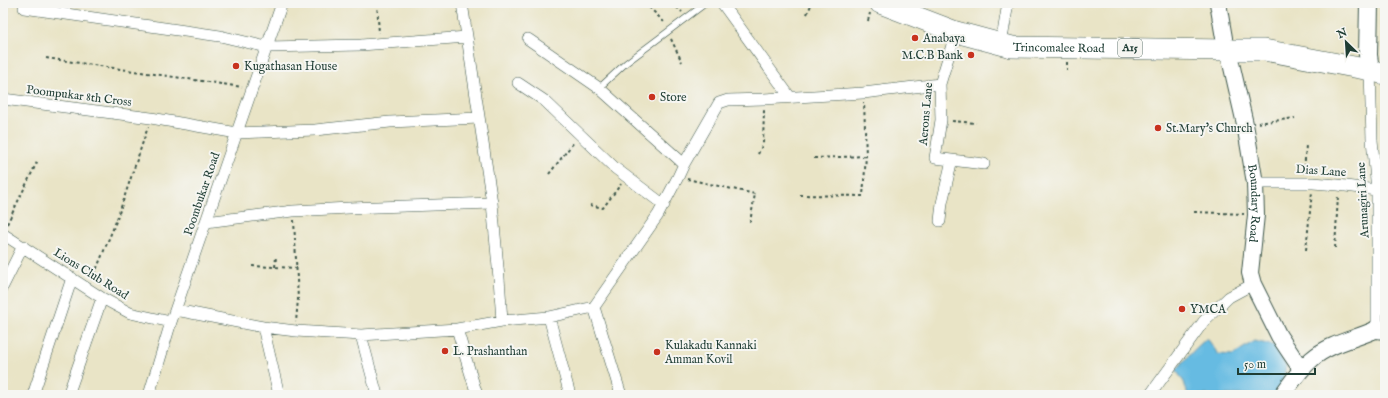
<svg xmlns="http://www.w3.org/2000/svg" width="1388" height="398" viewBox="0 0 1388 398" font-family="'IM FELL English',serif">
<rect width="100%" height="100%" fill="#f6f6f2"/>
<filter id="ink" filterUnits="userSpaceOnUse"><feTurbulence type="fractalNoise" baseFrequency=".025" numOctaves="2"/><feDisplacementMap in="SourceGraphic" scale="8" xChannelSelector="R" yChannelSelector="G"/><feConvolveMatrix kernelMatrix="1 2 1 2 8 2 1 2 1" color-interpolation-filters="sRGB"/></filter>
<filter id="wash" filterUnits="userSpaceOnUse"><feTurbulence type="fractalNoise" baseFrequency=".012" numOctaves="4" result="noise"/><feDisplacementMap in="SourceGraphic" scale="16" xChannelSelector="R" yChannelSelector="G"/><feGaussianBlur stdDeviation="0.9" result="paint"/><feColorMatrix in="noise" values="0 0 0 0 0 0 0 0 0 0 0 0 0 0 0 0 0 1.4 0 .05"/><feComposite in="paint" operator="in"/></filter>
<g filter="url(#wash)">
<rect width="100%" height="100%" fill="#e9e4c6"/>
<!-- water -->
<path fill="#66bbe2" stroke="#427c8b" d="M1207,338L1218,354L1233,355L1254,341L1276,346L1286,366L1280,394L1279,395H1188L1184,382L1176,370L1194,350Z"/>
</g>
<g filter="url(#ink)">
<g fill="none" stroke-linecap="round" stroke-linejoin="round">
<!-- lane casing -->
<g stroke="#3d564a" stroke-width="7">
<path id="lane" d="M599,88L626,63L706,3"/>
</g>
<!-- street casing -->
<g stroke="#3d564a" stroke-width="12">
<path id="street" d="M25,3L24,8L220,36L267,47L361,45L467,37
M462,3L492,203L499,278L502,321
M722,3L790,97
M956,32L940,84L941,120L935,158L984,164
M1003,33L1008,3
M528,39L599,88L684,164
M1370,70L1372,140L1377,190V329
M518,83L545,101L615,168L664,205
M3,99L151,118L237,133L315,130L390,122L479,118
M1255,183H1313L1338,185L1384,191
M940,221L942,203L952,160
M206,222L293,211L349,208L492,203
M3,234L102,298L130,313L171,322
M3,286L23,246
M594,307L621,395
M176,310L263,327L296,331L361,335L457,329L502,321L549,317L594,307L658,215L678,177L684,164L719,103L728,100L764,99L863,93L940,84
M549,317L570,395
M263,327L279,395
M457,329L477,395
M361,335L377,395
M33,395L72,278
M68,395L102,298
M149,395L171,322L282,3
M1150,395L1204,321L1229,297L1253,284"/>
</g>
<!-- secondary casing -->
<g stroke="#3d564a" stroke-width="18">
<g id="secondary">
<path d="M1218,3L1224,38"/>
<path id="s1" d="M1228,50L1245,124L1255,183L1256,215L1250,273L1253,284L1279,336L1301,369"/>
<path d="M1282,395C1291,383 1300,369 1312,359C1330,343 1356,339 1377,329"/>
</g>
</g>
<!-- primary casing -->
<g stroke="#3d564a" stroke-width="20">
<path id="primary" d="M1369,3L1368,55L1370,70
M1377,329L1385,330"/>
</g>
<!-- highway casing -->
<g stroke="#3d564a" stroke-width="22">
<g id="highway">
<path id="s2" d="M880,3L956,32L1012,47L1228,50H1264L1370,70L1385,74"/>
</g>
</g>
<!-- path -->
<path stroke="#3d564a" stroke-width="2" stroke-dasharray="3 3" stroke-linecap="butt" d="M377,3L379,33
M672,3L682,12
M649,7L666,24
M807,14L812,3
M868,21L870,13
M671,39L682,62
M46,58L242,87
M1067,62V70
M952,121L976,123
M1258,123L1295,118
M758,154L763,144L764,110
M814,158L866,156
M1304,173L1306,145
M549,174L574,142
M687,179L755,194L750,222
M800,195L863,196L866,156L864,102
M590,205L603,208L621,184
M1194,212L1244,214
M294,220L298,299L296,322
M7,224L38,160
M1335,248L1338,196
M1306,250L1312,192
M252,266L297,268
M275,267L276,257
M92,280L117,219L148,127"/>
<!-- lane -->
<use href="#lane" stroke="#fff" stroke-width="5.5"/>
<!-- street -->
<use href="#street" stroke="#fff" stroke-width="11"/>
<!-- secondary -->
<use href="#secondary" stroke="#fff" stroke-width="16"/>
<!-- primary -->
<use href="#primary" stroke="#fff" stroke-width="18"/>
<!-- highway -->
<use href="#highway" stroke="#fff" stroke-width="21"/>
</g>
</g>
<!-- markers -->
<g fill="#c8321e" stroke="#f6f6f2" stroke-width="1.5">
<circle cx="915" cy="38" r="4"/>
<circle cx="971" cy="55" r="4"/>
<circle cx="236" cy="66" r="4"/>
<circle cx="652" cy="97" r="4"/>
<circle cx="1158" cy="128" r="4"/>
<circle cx="1182" cy="309" r="4"/>
<circle cx="445" cy="351" r="4"/>
<circle cx="657" cy="352" r="4"/>
</g>
<g text-anchor="middle" dominant-baseline="central" stroke-width="4" stroke-linejoin="round" paint-order="stroke">
<!-- shield labels -->
<rect fill="#f6f6f2" stroke="#60746d" stroke-width="1" x="1118" y="39" width="24" height="18" rx="3"/>
<g font-size="11" font-weight="bold" fill="#1f3d34">
<text x="1130" y="48">A15</text>
</g>
<!-- poi labels -->
<g font-size="12" fill="#1f3d34" stroke="#f6f6f2" text-anchor="start">
<text x="923" y="38">Anabaya</text>
<text x="963" y="55" text-anchor="end">M.C.B Bank</text>
<text x="244" y="66">Kugathasan House</text>
<text x="660" y="97">Store</text>
<text x="1166" y="128">St.Mary's Church</text>
<text x="1190" y="309">YMCA</text>
<text x="665" y="345">Kulakadu Kannaki<tspan x="665" dy="14">Amman Kovil</tspan></text>
<text x="453" y="351">L. Prashanthan</text>
</g>
<!-- street labels -->
<g font-size="12" fill="#1f3d34" stroke="#f6f6f2">
<text stroke="none"><textPath href="#s2" startOffset="186">Trincomalee Road</textPath></text>
<text transform="translate(79 96) rotate(7)">Poompukar 8th Cross</text>
<text transform="translate(926 114) rotate(-85)">Aerons Lane</text>
<text transform="translate(1321 171) rotate(4)">Dias Lane</text>
<text transform="translate(202 194) rotate(-71)">Poombukar Road</text>
<text transform="translate(1363 200) rotate(-93)">Arunagiri Lane</text>
<text stroke="none"><textPath href="#s1" startOffset="156">Boundary Road</textPath></text>
<text transform="translate(91 274) rotate(32)">Lions Club Road</text>
</g>
</g>
<!-- margin -->
<rect width="1388" height="398" fill="none" stroke="#f6f6f2" stroke-width="16"/>
<!-- north arrow -->
<g transform="translate(1346 42) rotate(335)" stroke="#f6f6f2" stroke-width="3" paint-order="stroke">
<path d="M0-3L7 15L0 10L-7 15Z" fill="#1f3d34"/>
<text y="-6" font-size="11" font-weight="bold" text-anchor="middle" fill="#1f3d34">N</text>
</g>
<!-- scale -->
<path d="M1238 368v6h77v-6" fill="none" stroke="#1f3d34" stroke-width="2"/>
<text x="1244" y="368" font-size="12" fill="#1f3d34" stroke="#f6f6f2" stroke-width="3" paint-order="stroke">50 m</text>
</svg>
